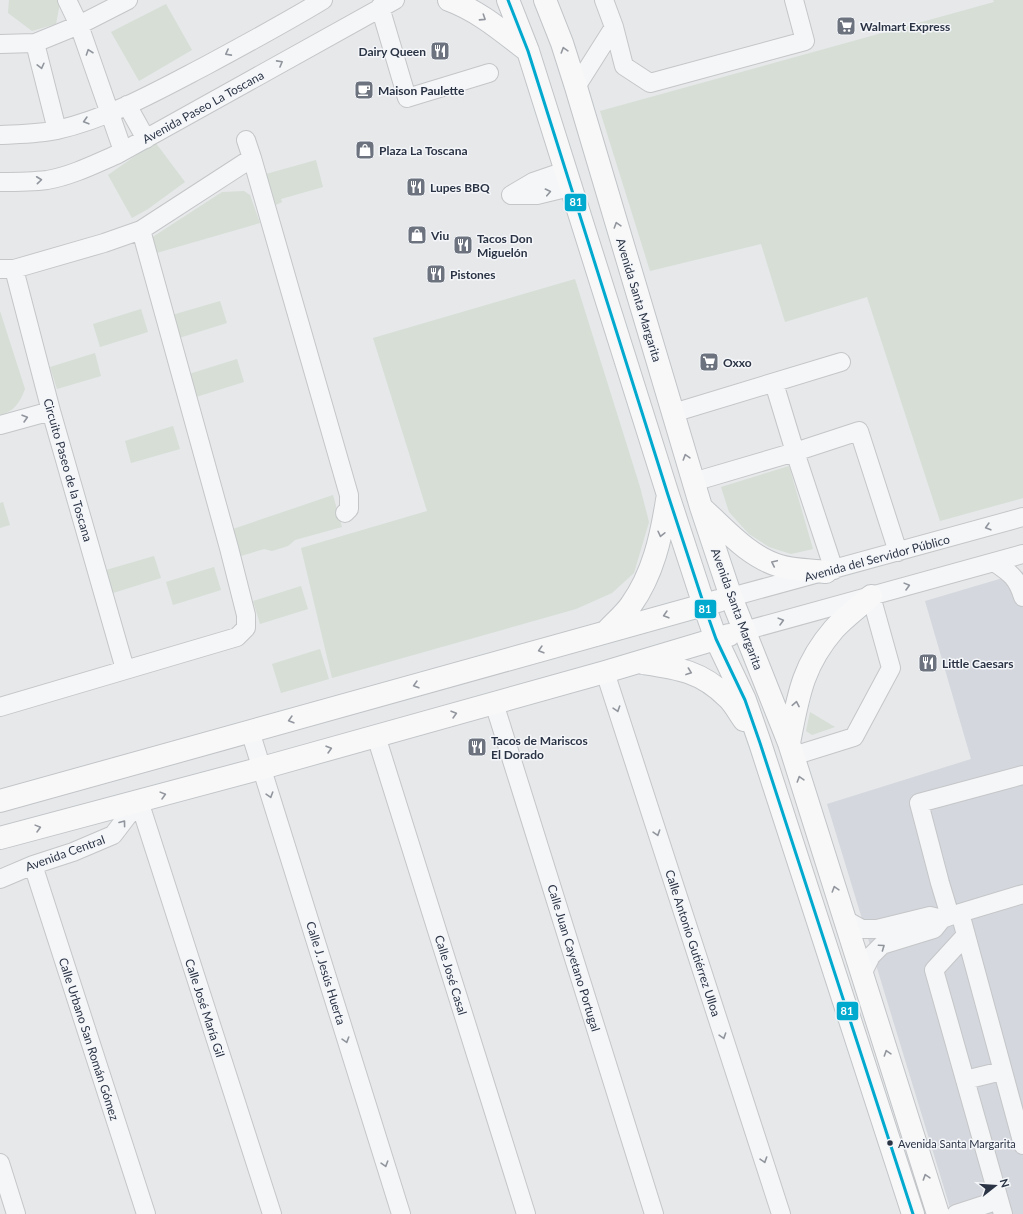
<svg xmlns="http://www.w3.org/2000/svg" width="1023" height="1214" viewBox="0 0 1023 1214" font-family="Lato,sans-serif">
<rect width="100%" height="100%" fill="#e6e8ea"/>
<!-- built -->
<path fill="#d4d7dd" d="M1023,572V1214H952L827,804L971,759L925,601Z"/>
<!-- green -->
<path fill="#d6ded6" d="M9,0H59L60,3L56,24L32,31L8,13Z
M993,0H1023V498L940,521L867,297L785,322L761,244L650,271L600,111L994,2Z
M166,4L192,50L139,81L111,32Z
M155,142L185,182L148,209L132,218L108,175Z
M316,160L323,187L281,199L282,202L276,205L266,174Z
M244,191L250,195L260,223L153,254L148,240L222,192Z
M575,279L640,487L649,522L634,573L612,593L576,609L332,678L301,548L427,511L373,338Z
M220,301L227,323L179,338L172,315Z
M141,309L148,332L100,347L93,324Z
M0,311L25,389C20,402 14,412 0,415Z
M95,353L101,376L57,389L50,367Z
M237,359L244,382L196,397L189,374Z
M173,426L180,449L131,463L125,441Z
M789,466L813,549L791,554L769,547L749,534L729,512L721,487Z
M333,495L342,527L295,540L288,546L272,551L264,549L241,556L233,529Z
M3,502L10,525L0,528V503Z
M154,556L161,578L113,593L106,570Z
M214,567L221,590L173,605L166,582Z
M301,586L308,609L260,624L253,601Z
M320,649L329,679L281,693L272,664Z
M810,712L835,727L812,735L806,731Z"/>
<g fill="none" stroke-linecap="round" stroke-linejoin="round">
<!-- minor casing -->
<g stroke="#c4c6c8" stroke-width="20">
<path id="minor" d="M67,0L79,25L123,151
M604,0L614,27L624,66L650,83L805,41L794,0
M380,7L407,98L489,73
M35,43L57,130
M0,44L35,43L79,25L128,0
M576,87L614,27
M127,105L146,139
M0,135C19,134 39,134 57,130C110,118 159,90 207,65C246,44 285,23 323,0
M246,140L252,158L349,495V509L345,513
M0,182C16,182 31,182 47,180C71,176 95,164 118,154L395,0
M511,195H537L570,187
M511,195L533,182L565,171
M0,269H14L104,243L141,230L252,158
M14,269L51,411L125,669
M774,383L795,452L834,570
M673,413L841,362
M0,425L51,411
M693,482L795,452L859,431L898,552
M994,562C1010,573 1017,577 1023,597
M731,597L1023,517
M744,631L1023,554
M605,672L781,1214
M494,703L654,1214
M0,707L237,637L246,628V615L229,548L141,230
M250,731L401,1214
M376,736L526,1214
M793,756L854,737L891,668L871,596
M139,801L272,1214
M33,865L146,1214
M0,879L33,865L73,852L113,835L139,801
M960,913L1023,1145
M950,916L940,883L919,803L1023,775
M844,919L862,929H877L930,916L942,919
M966,935L934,970L1003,1214
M862,974L871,956L882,945L934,929L942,919L950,916L1023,894
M965,1080L1002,1071
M0,1163L16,1214
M956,1214L999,1200"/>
</g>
<!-- major casing -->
<g stroke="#c2c5c8" stroke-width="24">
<path id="major" d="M449,0C479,11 503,32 528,51
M508,0L528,51L668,495L704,605L716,639L745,700L760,743L913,1214
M545,0L562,43L576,87L701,507L731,597L789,743L938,1214
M703,509C726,530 749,557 780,566C793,570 811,570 826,572
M606,632C614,623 624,615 631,605C653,574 661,538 667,500
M643,663C677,668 701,671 727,697C734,703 738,712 744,720
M789,743C798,697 802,666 834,629C845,617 859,607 871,596
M0,801L718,601
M0,838L262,768L605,672L729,635"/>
</g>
<!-- minor -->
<use href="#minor" stroke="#f5f6f7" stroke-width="18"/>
<!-- major -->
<use href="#major" stroke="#f8f8f8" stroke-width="22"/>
<!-- bus-1 casing -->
<g stroke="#f4f6f9" stroke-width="6">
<path id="bus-1" d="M508,0L528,51L668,495L704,605L716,639L745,700L760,743L913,1214"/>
</g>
<!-- bus-1 -->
<use href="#bus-1" stroke="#00a9ce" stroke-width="3"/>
</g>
<!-- one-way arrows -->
<defs><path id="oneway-chevron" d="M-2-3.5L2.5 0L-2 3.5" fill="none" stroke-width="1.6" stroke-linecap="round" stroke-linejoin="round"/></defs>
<g stroke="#92969e">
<use href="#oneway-chevron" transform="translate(483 18) rotate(33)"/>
<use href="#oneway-chevron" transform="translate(564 50) rotate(-107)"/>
<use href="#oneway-chevron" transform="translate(617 225) rotate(-107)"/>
<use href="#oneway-chevron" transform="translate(686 457) rotate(-107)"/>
<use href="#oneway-chevron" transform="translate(661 534) rotate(103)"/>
<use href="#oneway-chevron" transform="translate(774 563) rotate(-155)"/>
<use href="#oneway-chevron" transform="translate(666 615) rotate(164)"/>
<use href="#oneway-chevron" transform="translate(541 650) rotate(164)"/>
<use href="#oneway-chevron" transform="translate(689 672) rotate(20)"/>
<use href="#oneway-chevron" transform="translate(416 685) rotate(164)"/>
<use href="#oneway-chevron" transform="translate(796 704) rotate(-79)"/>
<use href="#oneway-chevron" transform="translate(454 714) rotate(-16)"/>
<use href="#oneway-chevron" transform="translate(291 720) rotate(164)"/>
<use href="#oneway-chevron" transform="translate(329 749) rotate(-16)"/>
<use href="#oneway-chevron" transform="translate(800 779) rotate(-107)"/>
<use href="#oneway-chevron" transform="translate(163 795) rotate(-15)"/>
<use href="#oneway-chevron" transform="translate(38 828) rotate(-15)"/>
<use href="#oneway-chevron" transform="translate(835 889) rotate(-107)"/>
<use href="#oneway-chevron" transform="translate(887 1053) rotate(-108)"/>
<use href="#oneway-chevron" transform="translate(926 1177) rotate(-108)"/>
</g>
<g stroke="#90959e">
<use href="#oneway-chevron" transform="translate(89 52) rotate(-109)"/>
<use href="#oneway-chevron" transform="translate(228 53) rotate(152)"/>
<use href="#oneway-chevron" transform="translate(280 63) rotate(-29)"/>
<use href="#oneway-chevron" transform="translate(41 66) rotate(76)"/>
<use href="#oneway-chevron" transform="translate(86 121) rotate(164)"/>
<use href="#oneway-chevron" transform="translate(39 180) rotate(-6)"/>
<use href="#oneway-chevron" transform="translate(548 192) rotate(-12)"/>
<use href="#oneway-chevron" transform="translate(25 418) rotate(-16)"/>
<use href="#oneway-chevron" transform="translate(988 527) rotate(164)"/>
<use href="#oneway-chevron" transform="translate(907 586) rotate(-15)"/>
<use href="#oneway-chevron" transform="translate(781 621) rotate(-15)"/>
<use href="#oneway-chevron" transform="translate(617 709) rotate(72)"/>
<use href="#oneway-chevron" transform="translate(270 795) rotate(73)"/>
<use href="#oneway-chevron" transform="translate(123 823) rotate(-53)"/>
<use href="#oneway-chevron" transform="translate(657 833) rotate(72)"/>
<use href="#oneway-chevron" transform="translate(882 947) rotate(-35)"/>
<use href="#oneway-chevron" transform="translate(723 1036) rotate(72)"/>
<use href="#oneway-chevron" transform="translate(346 1040) rotate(73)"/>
<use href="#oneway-chevron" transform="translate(764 1160) rotate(72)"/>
<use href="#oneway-chevron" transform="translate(385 1164) rotate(73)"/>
</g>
<!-- icons -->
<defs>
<g id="supermarket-square" transform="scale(1)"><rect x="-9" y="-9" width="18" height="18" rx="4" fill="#6c737f" stroke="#f4f6f9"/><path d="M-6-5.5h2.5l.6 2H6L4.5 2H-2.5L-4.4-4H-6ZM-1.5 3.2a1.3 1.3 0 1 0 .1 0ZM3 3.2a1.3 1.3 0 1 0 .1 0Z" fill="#fff"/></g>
<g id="restaurant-square" transform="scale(1)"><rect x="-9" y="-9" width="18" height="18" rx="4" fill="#6c737f" stroke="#f4f6f9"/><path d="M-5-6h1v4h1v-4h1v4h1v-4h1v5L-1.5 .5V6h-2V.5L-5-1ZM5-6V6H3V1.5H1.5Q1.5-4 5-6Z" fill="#fff"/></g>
<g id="cafe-square" transform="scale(1)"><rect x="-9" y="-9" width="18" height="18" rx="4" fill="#6c737f" stroke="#f4f6f9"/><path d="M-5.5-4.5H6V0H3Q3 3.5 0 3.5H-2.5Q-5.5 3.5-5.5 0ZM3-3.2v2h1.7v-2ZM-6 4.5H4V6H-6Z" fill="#fff"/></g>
<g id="shop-square" transform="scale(1)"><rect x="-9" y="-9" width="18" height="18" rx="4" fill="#6c737f" stroke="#f4f6f9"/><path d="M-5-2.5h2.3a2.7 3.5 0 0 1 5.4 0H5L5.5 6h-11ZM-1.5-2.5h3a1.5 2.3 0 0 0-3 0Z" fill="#fff"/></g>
</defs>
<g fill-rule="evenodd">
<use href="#supermarket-square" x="846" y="26"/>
<use href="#restaurant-square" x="440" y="51"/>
<use href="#cafe-square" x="364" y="90"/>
<use href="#shop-square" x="365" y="150"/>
<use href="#restaurant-square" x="416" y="187"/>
<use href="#shop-square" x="417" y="235"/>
<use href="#restaurant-square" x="463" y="245"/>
<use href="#restaurant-square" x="436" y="274"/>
<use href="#supermarket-square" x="709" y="362"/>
<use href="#restaurant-square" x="928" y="663"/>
<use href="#restaurant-square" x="477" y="747"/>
</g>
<!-- markers -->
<circle fill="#2b3445" stroke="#f4f6f9" stroke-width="1.5" cx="890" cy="1143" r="3.5"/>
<g text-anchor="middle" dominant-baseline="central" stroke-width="3" stroke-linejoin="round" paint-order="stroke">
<!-- bus labels -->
<g font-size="11" fill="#2b3445" stroke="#f4f6f9" text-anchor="start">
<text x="898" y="1143">Avenida Santa Margarita</text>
</g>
<!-- poi labels -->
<g font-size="12" font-weight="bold" fill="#2b3445" stroke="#f4f6f9" text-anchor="start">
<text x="860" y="26">Walmart Express</text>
<text x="426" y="51" text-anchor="end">Dairy Queen</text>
<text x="378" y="90">Maison Paulette</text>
<text x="379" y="150">Plaza La Toscana</text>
<text x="430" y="187">Lupes BBQ</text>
<text x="431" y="235">Viu</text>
<text x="477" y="238">Tacos Don<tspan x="477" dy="14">Miguelón</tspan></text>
<text x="450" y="274">Pistones</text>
<text x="723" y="362">Oxxo</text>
<text x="942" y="663">Little Caesars</text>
<text x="491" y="740">Tacos de Mariscos<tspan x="491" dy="14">El Dorado</tspan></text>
</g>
<!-- street labels -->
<g font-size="12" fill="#2b3445" stroke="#f4f6f9">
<text transform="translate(203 107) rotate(-29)">Avenida Paseo La Toscana</text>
<text transform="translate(639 300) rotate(73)">Avenida Santa Margarita</text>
<text transform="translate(68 470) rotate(74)">Circuito Paseo de la Toscana</text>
<text transform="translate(877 558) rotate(-15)">Avenida del Servidor Público</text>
<text transform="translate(737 609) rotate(70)">Avenida Santa Margarita</text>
<text transform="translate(65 853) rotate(-20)">Avenida Central</text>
<text transform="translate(693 943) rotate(72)">Calle Antonio Gutiérrez Ulloa</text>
<text transform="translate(574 958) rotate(73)">Calle Juan Cayetano Portugal</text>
<text transform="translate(326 973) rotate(73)">Calle J. Jesús Huerta</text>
<text transform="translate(451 975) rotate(73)">Calle José Casal</text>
<text transform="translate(205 1008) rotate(72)">Calle José María Gil</text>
<text transform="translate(89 1039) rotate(72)">Calle Urbano San Román Gómez</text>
</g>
</g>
<g stroke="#f4f6f9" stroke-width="1.5">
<rect x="564" y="193" width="23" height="19" rx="4" fill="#00a9ce"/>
<rect x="694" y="599" width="23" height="20" rx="4" fill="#00a9ce"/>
<rect x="836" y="1001" width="23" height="20" rx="4" fill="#00a9ce"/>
</g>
<g font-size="11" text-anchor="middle" font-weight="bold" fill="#fff">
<text x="576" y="206">81</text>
<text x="705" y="613">81</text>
<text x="847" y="1015">81</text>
</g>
<!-- north arrow -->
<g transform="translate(995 1186) rotate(73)" stroke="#f4f6f9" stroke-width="3" paint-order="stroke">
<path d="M0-3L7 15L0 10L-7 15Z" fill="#2b3445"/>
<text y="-6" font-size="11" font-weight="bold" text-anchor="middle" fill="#2b3445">N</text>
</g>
</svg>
